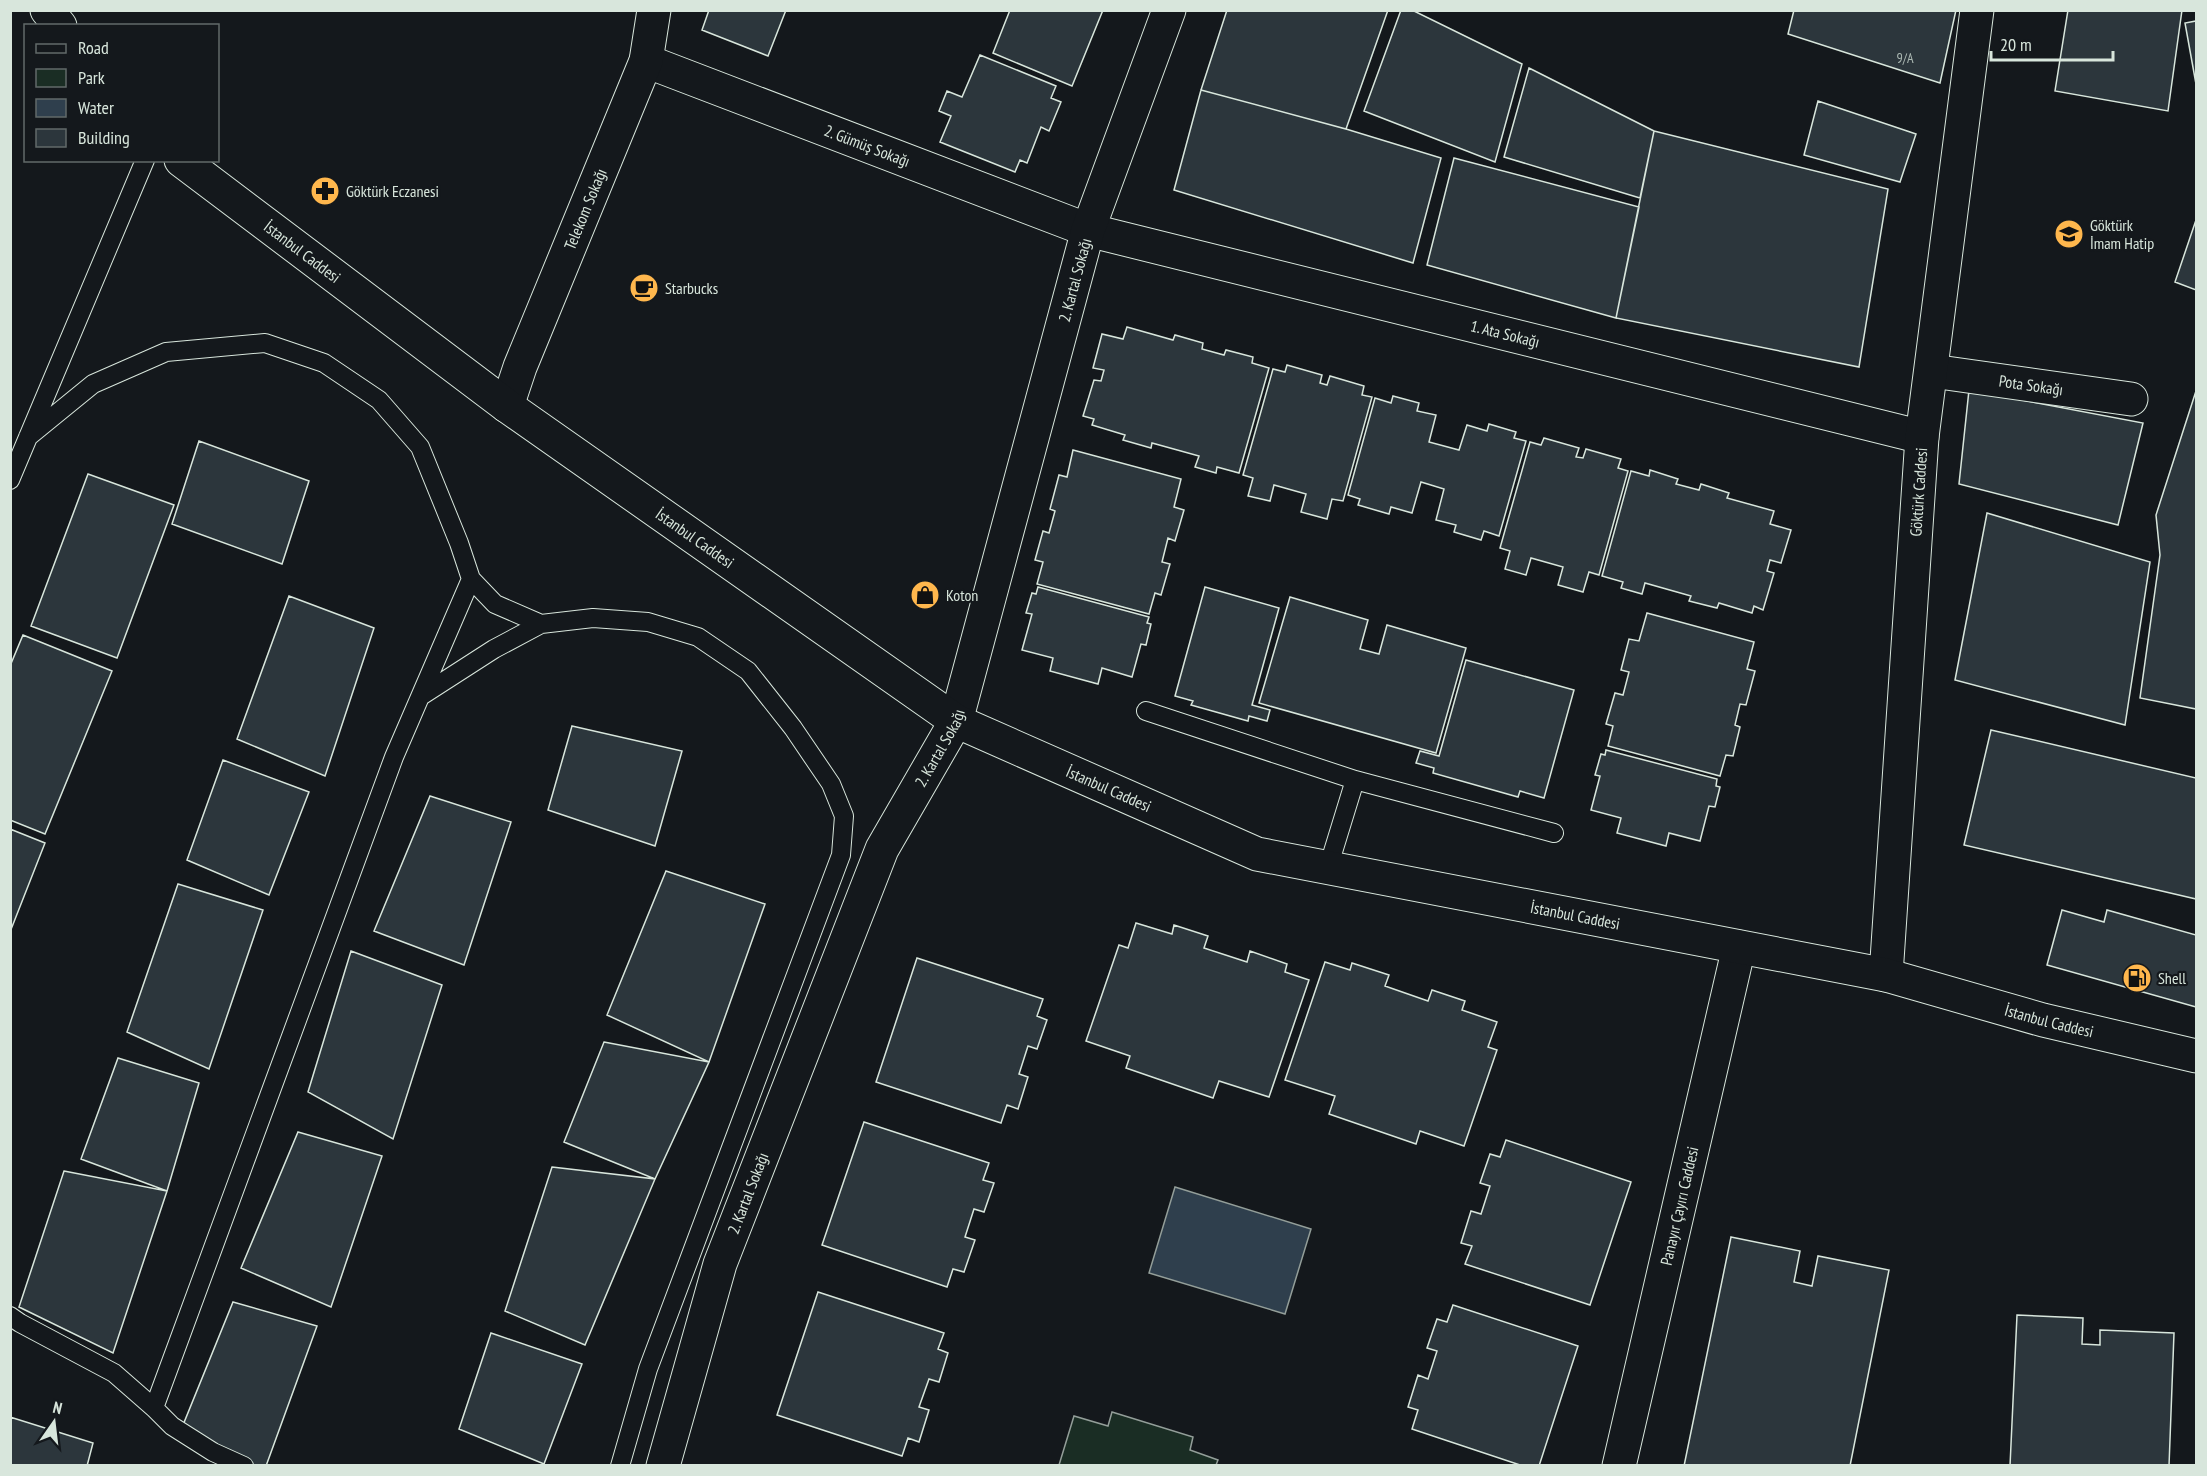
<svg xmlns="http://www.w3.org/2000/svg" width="2207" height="1476" viewBox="0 0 2207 1476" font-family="'PT Sans Narrow',sans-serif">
<rect width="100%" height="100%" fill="#14181c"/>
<!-- green -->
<path fill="#1a2d24" stroke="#939e99" stroke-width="1.5" d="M1112,1412L1193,1437L1190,1450L1218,1460L1216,1465H1059L1074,1416L1108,1426Z"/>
<!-- water -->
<path fill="#2f3f4d" stroke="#939e99" stroke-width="1.5" d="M1175,1187L1311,1229L1285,1314L1149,1273Z"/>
<!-- building -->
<path fill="#2c363c" stroke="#d8e6dc" stroke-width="1.5" d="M709,10H786L768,56L702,30Z
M1010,10H1103L1072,86L993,53Z
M1227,10H1388L1346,129L1201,90Z
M1401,10H1412L1522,64L1495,162L1364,111Z
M1794,10H1956L1940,83L1788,34Z
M2068,10H2182L2168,111L2055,91Z
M2196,21V84L2185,23Z
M980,55L1056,86L1051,98L1061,102L1049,131L1041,127L1027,163L1020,160L1015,172L940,142L951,116L939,111L947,91L962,97Z
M1529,68L1654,131L1640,198L1504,157Z
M1201,90L1346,129L1441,158L1413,263L1174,190Z
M1818,101L1916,134L1900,182L1804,155Z
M1654,131L1888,189L1859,367L1616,318Z
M1454,158L1639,207L1616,318L1427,265Z
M2196,220V290L2175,282Z
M1127,327L1173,340L1175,335L1203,343L1202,349L1224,355L1226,350L1253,357L1252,363L1269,368L1239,473L1217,467L1216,473L1195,467L1199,456L1152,443L1151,448L1123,440L1125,435L1092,425L1094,419L1083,416L1094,380L1101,381L1104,370L1093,368L1102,334L1123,339Z
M1287,365L1322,375L1320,383L1327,385L1330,376L1364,386L1362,395L1372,397L1343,501L1332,499L1327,519L1301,512L1306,494L1274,485L1270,501L1248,496L1253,478L1243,475L1273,369L1285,372Z
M1969,390L2143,423L2118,525L1959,484Z
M2196,391V709L2140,698L2160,555L2156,515Z
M1393,396L1419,403L1417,411L1436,415L1429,442L1459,450L1467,425L1487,431L1489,424L1516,432L1514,438L1526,441L1499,536L1484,531L1481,540L1454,532L1456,525L1436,520L1444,489L1421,482L1412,513L1391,507L1389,514L1358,505L1360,499L1348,495L1375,398L1391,403Z
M1544,438L1579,448L1576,457L1583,458L1586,449L1621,459L1618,468L1628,471L1599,575L1589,572L1583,592L1558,585L1563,567L1531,558L1526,575L1505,569L1510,551L1500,548L1530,442L1541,445Z
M199,441L309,481L282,564L172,524Z
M1073,450L1181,479L1174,507L1184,510L1175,541L1168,538L1162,562L1170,564L1161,595L1155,593L1149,614L1037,584L1043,562L1035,560L1043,531L1049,533L1055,511L1050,509L1059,475L1067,477Z
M1650,470L1678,479L1676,484L1699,490L1701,484L1729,493L1727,498L1774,511L1770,524L1791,530L1781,563L1770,560L1767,571L1774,573L1763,610L1754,606L1752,613L1719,603L1717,608L1689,601L1691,596L1645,583L1642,594L1621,588L1623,582L1602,576L1631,471L1649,476Z
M88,474L174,505L117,658L31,626Z
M1987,513L2150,562L2125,725L1955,680Z
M1038,587L1149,617L1147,623L1151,624L1146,645L1141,644L1132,677L1102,668L1098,684L1050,671L1053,658L1022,650L1032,614L1026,613L1032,593L1036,594Z
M1205,587L1279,608L1252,705L1270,710L1267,721L1249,716L1248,721L1191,705L1193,701L1175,696Z
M289,596L374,628L325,776L237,739Z
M1290,597L1368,620L1360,649L1379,654L1387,625L1466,648L1436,753L1259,703Z
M1647,613L1754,642L1747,669L1755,671L1746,705L1740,704L1735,725L1740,727L1733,756L1726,755L1720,776L1608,746L1613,726L1606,724L1615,693L1623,695L1629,672L1621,670L1629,639L1639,641Z
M23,635L112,671L45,834L10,820V666Z
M1466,660L1574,690L1544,798L1520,791L1518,797L1433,773L1434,768L1416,763L1420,751L1439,756Z
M572,726L682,751L655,846L548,810Z
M1991,730L2196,778V899L1964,845Z
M1606,750L1717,779L1716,786L1720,787L1715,807L1709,806L1700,841L1669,833L1666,846L1617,833L1621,818L1591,810L1600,776L1595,775L1601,754L1605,755Z
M223,760L309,792L269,895L187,860Z
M430,796L511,822L464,965L374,931Z
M10,829L45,843L10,932Z
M666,871L765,904L709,1062L607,1015Z
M178,884L263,910L209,1069L127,1032Z
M2062,910L2104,922L2107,910L2196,935V1007L2047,965Z
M1136,923L1172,934L1174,925L1208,936L1204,948L1247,962L1250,951L1287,964L1285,972L1309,980L1269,1097L1219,1081L1213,1098L1126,1068L1130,1056L1086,1041L1119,945L1128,948Z
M351,951L442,985L393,1139L308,1092Z
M917,958L1043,999L1037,1016L1047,1020L1037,1049L1028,1046L1019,1074L1028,1077L1018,1109L1007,1105L1001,1123L876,1082Z
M1325,962L1350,970L1352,963L1389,975L1385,986L1428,1001L1432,990L1465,1001L1462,1010L1497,1022L1488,1047L1497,1050L1464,1146L1420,1131L1416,1144L1329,1114L1335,1096L1285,1080Z
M604,1042L709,1062L655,1179L564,1142Z
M118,1058L199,1083L167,1191L81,1159Z
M864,1122L989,1163L983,1180L994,1183L984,1212L974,1209L965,1237L975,1240L964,1272L953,1269L947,1287L822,1245Z
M298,1132L382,1156L331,1307L241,1268Z
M1506,1140L1631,1182L1590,1305L1465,1264L1472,1246L1461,1243L1471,1211L1481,1214L1490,1186L1480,1183L1490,1154L1500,1157Z
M552,1167L655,1179L585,1345L505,1311Z
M64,1171L167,1191L113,1353L19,1307Z
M1731,1237L1800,1251L1794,1282L1812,1286L1818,1256L1889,1270L1850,1466H1684Z
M818,1292L944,1333L938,1349L948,1353L939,1382L929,1379L919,1407L929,1410L919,1442L908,1438L902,1456L777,1415Z
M233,1302L317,1326L266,1466H254L181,1430Z
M1453,1305L1578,1346L1539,1466H1523L1412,1429L1418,1410L1408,1407L1418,1375L1428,1379L1437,1351L1427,1348L1437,1319L1447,1322Z
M2017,1315L2083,1318L2082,1344L2100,1345V1330L2174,1333L2169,1466H2010Z
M491,1333L582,1364L544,1464L459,1429Z
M10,1417L93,1443L87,1466H10Z"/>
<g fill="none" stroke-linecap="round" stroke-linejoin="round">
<!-- lane casing -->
<g stroke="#d8e6dc" stroke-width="20">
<path id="lane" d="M28,437L93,384L166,352L265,343L324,363L379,400L420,447L459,543L471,579L495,604L541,624L593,618L648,622L698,637L748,671L793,728L831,784L844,816L841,855L648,1369L620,1466
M10,480L145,160
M421,696L494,649L541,624
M1146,711L1355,780
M1328,868L1355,780L1554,833
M10,1316L20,1323L114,1373L154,1408L172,1426L213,1452L244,1466
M154,1408L394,757L471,579"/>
</g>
<!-- street casing -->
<g stroke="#d8e6dc" stroke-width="35">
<g id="street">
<path id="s1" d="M646,61L1088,230L1922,437"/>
<path id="s2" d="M1932,371L2131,399"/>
<path id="s3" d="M507,406L520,367L646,61L654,10"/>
<path id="s4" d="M663,1466L720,1264L882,849L956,721L1088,230L1169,10"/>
<path id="s5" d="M1619,1466L1739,947"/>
</g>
</g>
<!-- secondary casing -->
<g stroke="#d8e6dc" stroke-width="35">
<g id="secondary">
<path id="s6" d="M1886,975L1922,437L1977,10"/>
</g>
</g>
<!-- primary casing -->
<g stroke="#d8e6dc" stroke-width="35">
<g id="primary">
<path d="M47,10L60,26"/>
<path id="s7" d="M181,160L507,406L956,721L1257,854L1886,975L2043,1020L2196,1056"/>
</g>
</g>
<!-- lane -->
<use href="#lane" stroke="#14181c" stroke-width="18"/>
<!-- street -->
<use href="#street" stroke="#14181c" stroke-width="33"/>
<!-- secondary -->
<use href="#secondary" stroke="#14181c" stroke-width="33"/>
<!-- primary -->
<use href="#primary" stroke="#14181c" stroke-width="33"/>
</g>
<!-- icons -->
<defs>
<g id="pharmacy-disc" transform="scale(1.5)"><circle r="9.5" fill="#ffb74d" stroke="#14181c"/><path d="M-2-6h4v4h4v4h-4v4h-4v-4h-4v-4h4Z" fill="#111"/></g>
<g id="school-disc" transform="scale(1.5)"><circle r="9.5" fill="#ffb74d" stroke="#14181c"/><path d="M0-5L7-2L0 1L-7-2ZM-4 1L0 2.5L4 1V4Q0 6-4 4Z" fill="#111"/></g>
<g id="cafe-disc" transform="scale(1.5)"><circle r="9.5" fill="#ffb74d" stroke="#14181c"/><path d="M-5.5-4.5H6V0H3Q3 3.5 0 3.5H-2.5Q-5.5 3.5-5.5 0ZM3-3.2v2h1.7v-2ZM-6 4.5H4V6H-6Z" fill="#111"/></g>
<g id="shop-disc" transform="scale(1.5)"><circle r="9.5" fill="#ffb74d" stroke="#14181c"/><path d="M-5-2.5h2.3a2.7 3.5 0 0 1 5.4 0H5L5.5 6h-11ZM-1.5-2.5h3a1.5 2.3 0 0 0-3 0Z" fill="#111"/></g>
<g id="fuel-disc" transform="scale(1.5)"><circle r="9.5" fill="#ffb74d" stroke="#14181c"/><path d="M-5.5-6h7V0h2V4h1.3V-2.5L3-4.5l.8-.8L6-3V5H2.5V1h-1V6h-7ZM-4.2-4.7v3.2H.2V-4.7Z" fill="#111"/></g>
</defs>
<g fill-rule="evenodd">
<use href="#pharmacy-disc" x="325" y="191"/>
<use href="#school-disc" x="2069" y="234"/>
<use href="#cafe-disc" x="644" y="288"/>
<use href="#shop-disc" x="925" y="595"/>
<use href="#fuel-disc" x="2137" y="978"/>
</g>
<g text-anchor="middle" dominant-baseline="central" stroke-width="4.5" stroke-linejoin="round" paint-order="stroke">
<!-- number labels -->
<g font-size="14" fill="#adbab4">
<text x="1905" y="58">9/A</text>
</g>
<!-- street labels -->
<g font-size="16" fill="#d8e6dc" stroke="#14181c">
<text stroke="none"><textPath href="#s1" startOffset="237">2. Gümüş Sokağı</textPath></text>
<text stroke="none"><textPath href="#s3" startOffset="212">Telekom Sokağı</textPath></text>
<text stroke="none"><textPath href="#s7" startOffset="152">İstanbul Caddesi</textPath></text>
<text stroke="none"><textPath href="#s4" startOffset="1260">2. Kartal Sokağı</textPath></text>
<text stroke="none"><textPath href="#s1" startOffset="903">1. Ata Sokağı</textPath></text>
<text stroke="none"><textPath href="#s2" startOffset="100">Pota Sokağı</textPath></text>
<text stroke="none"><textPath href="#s6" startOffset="484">Göktürk Caddesi</textPath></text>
<text stroke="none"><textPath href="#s7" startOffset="638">İstanbul Caddesi</textPath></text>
<text stroke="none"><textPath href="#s4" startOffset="772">2. Kartal Sokağı</textPath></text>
<text stroke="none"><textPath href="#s7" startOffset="1124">İstanbul Caddesi</textPath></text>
<text stroke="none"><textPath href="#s7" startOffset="1610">İstanbul Caddesi</textPath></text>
<text stroke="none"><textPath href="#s7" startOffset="2096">İstanbul Caddesi</textPath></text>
<text stroke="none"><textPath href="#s4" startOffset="286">2. Kartal Sokağı</textPath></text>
<text stroke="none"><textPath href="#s5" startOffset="267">Panayır Çayırı Caddesi</textPath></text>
</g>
<!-- poi labels -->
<g font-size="16" fill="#d8e6dc" stroke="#14181c" text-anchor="start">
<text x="346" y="191">Göktürk Eczanesi</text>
<text x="2090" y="225">Göktürk<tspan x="2090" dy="18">İmam Hatip</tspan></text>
<text x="665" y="288">Starbucks</text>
<text x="946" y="595">Koton</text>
<text x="2158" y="978">Shell</text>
</g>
</g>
<!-- border -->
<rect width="2207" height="1476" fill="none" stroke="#d8e6dc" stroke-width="24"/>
<!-- legend -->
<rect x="24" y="24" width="195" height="138" fill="#14181c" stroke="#626a69" stroke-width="1.5"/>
<rect x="36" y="44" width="30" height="9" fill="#14181c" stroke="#626a69" stroke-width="1.5"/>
<text x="78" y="54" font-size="18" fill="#d8e6dc">Road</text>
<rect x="36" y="69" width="30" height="18" fill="#1a2d24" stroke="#626a69" stroke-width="1.5"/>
<text x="78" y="84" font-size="18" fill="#d8e6dc">Park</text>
<rect x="36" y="99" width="30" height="18" fill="#2f3f4d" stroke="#626a69" stroke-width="1.5"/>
<text x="78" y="114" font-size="18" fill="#d8e6dc">Water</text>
<rect x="36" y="129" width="30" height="18" fill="#2c363c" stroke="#626a69" stroke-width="1.5"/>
<text x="78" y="144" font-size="18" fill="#d8e6dc">Building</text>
<!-- north arrow -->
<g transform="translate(54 1422) rotate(14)" stroke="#14181c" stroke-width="4.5" paint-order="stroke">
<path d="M0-4.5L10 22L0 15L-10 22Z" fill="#d8e6dc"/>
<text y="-9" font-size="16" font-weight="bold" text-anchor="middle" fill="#d8e6dc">N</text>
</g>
<!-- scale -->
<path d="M1991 51v9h122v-9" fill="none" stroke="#d8e6dc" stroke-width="3"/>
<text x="2000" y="51" font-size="18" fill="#d8e6dc" stroke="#14181c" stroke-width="4.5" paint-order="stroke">20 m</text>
</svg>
